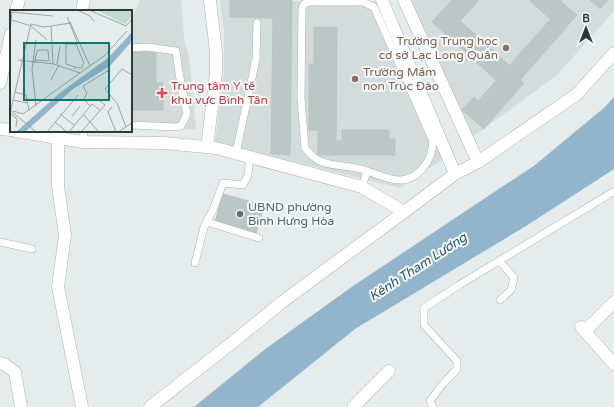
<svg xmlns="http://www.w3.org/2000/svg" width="614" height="407" viewBox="0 0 614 407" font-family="'Varela Round',sans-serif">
<rect width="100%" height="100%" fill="#e5eceb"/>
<!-- built -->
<path fill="#d3dcda" d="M140,0H181L184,38L189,58L196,129L131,128V19Z
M220,0L377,2L446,157L400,188L215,142L224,73V32Z
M410,0H614V11L557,75L471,138Z"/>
<!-- water -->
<path fill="#93b5cb" d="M614,97V169L526,226L355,329L258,407H194L264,350L353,286L535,165L605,107Z"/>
<!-- building -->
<path fill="#bac7c4" stroke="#b8c5c3" d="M230,0H292L290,155L271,154L273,18L230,17Z
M452,0H479L460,21L509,65L496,80L432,22Z
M529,0H560L564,4L550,19Z
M590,0H608L600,9Z
M564,4L577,15L520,80L524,83L484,129L462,110L474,97L478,101Z
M314,27H337L336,141H342V130H389V139H395V155H318V130H309V64H314Z
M131,52H156V83H163V110H131Z
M223,194L264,205L256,234L215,222Z"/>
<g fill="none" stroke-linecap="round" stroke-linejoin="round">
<!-- service casing -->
<g stroke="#a8b4b3" stroke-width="8">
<path id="service" d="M131,48L147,47L176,51L179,73L187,114L181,126L176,127L131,125
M83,142L84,131
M236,153L256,59L257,23
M362,187L367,171C344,162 321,171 305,148L301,98L302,8L304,4L309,2H363L374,7L432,139C435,157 420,179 401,180C391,181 377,174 367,171
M207,222L259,238
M0,242L32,249
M195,263L204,227L213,210L223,183L243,185L248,175L250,156
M500,300L511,290L514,278L500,261
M433,407L430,401L442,385L457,369V361L424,325V308L459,285L613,192"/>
</g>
<!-- minor casing -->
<g stroke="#a8b4b3" stroke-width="13">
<path id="minor" d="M382,0L455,174
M404,0L478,162
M16,11L19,0
M82,11L84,0
M0,83L11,34
M0,129L11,130
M15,131L83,142L164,143L216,148L362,187L404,212L455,174L478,162L576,95L614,53
M59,131L58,138V186L65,235L58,287L82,407
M207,147L216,73V52L210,0
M581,327L614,364
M585,331L614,302
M0,363L4,364L15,372L21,407
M150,407L238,338L282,302L404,212
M353,407L389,371"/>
</g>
<!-- service -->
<use href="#service" stroke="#fff" stroke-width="7"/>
<!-- minor -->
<use href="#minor" stroke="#fff" stroke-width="12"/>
</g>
<!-- markers -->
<g fill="#8d6e63" stroke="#f5f9f8" stroke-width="1.5">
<circle cx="506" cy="48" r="4"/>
<circle cx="355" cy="79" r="4"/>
</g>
<path fill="#e0444e" stroke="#f5f9f8" stroke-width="1.5" d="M160 87h4v4h4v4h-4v4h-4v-4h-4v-4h4z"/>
<circle fill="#5c6f8a" stroke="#f5f9f8" stroke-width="1.5" cx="240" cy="214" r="4"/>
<g text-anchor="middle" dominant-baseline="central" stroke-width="4" stroke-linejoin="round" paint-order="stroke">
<!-- education labels -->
<g font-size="12" fill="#785e54" stroke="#f5f9f8" text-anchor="end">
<text x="498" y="41">Trường Trung học<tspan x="498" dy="14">cơ sở Lạc Long Quân</tspan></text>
<text x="363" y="72" text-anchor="start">Trường Mầm<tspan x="363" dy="14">non Trúc Đào</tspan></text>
</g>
<!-- health labels -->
<g font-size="12" fill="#be3a42" stroke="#f5f9f8" text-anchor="start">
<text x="171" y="86">Trung tâm Y tế<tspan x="171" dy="14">khu vực Bình Tân</tspan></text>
</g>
<!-- service labels -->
<g font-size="12" fill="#4e5e75" stroke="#f5f9f8" text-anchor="start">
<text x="248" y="207">UBND phường<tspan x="248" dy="14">Bình Hưng Hòa</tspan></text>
</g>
<!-- water labels -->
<g font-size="13" font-style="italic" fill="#265371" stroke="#f5f9f8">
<text transform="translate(418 267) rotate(-33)">Kênh Tham Lương</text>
</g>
</g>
<!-- overview -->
<g transform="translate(10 10)">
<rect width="122" height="122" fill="#e5eceb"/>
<path d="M86,0H122V6L115,14Z" fill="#c0dbce"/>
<path d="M122,22V31L100,56L63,79L15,122H6L51,82L98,48Z" fill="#93b5cb"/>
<path fill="none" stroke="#99a6a5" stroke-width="1" d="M67,0L80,6L84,11M79,0L116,16L122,9M2,2L43,6M57,7L68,34M2,10L21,16L37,30M60,12L80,56M41,16L43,54M0,21L2,2M26,30L22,59L26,96M8,50L44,54L70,63L94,46L117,21M25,53V50L27,42L28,40H38L39,51L25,50M47,54L50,36M64,59L65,57L56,54V34H66L74,53L71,58L65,57M41,70L49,55M95,79L107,93L116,117M95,79L112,59L122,65M5,82L16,85L19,101M3,90L17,93M80,96L74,89L77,83L73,76L99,60M102,97L98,102L106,122M1,99L21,14L34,17L61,13M0,100L26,122M3,101L13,104L70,63M0,103L7,109L6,117M50,104L64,115M73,104L89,122M62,106L70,96M45,112L57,122M72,121L95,95L90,91M37,122L68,85M59,122L82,94L90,100M108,122L122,113"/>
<path fill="#0f766e" fill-opacity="0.15" stroke="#0f766e" stroke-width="2" d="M14,33H99V90H14Z"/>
<rect width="122" height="122" fill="none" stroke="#263c3b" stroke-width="2"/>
</g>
<!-- north arrow -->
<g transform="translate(586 28)" stroke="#f5f9f8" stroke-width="3" paint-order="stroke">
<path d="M0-3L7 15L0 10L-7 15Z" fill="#263c3b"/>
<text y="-6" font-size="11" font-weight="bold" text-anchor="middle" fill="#263c3b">B</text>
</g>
</svg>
